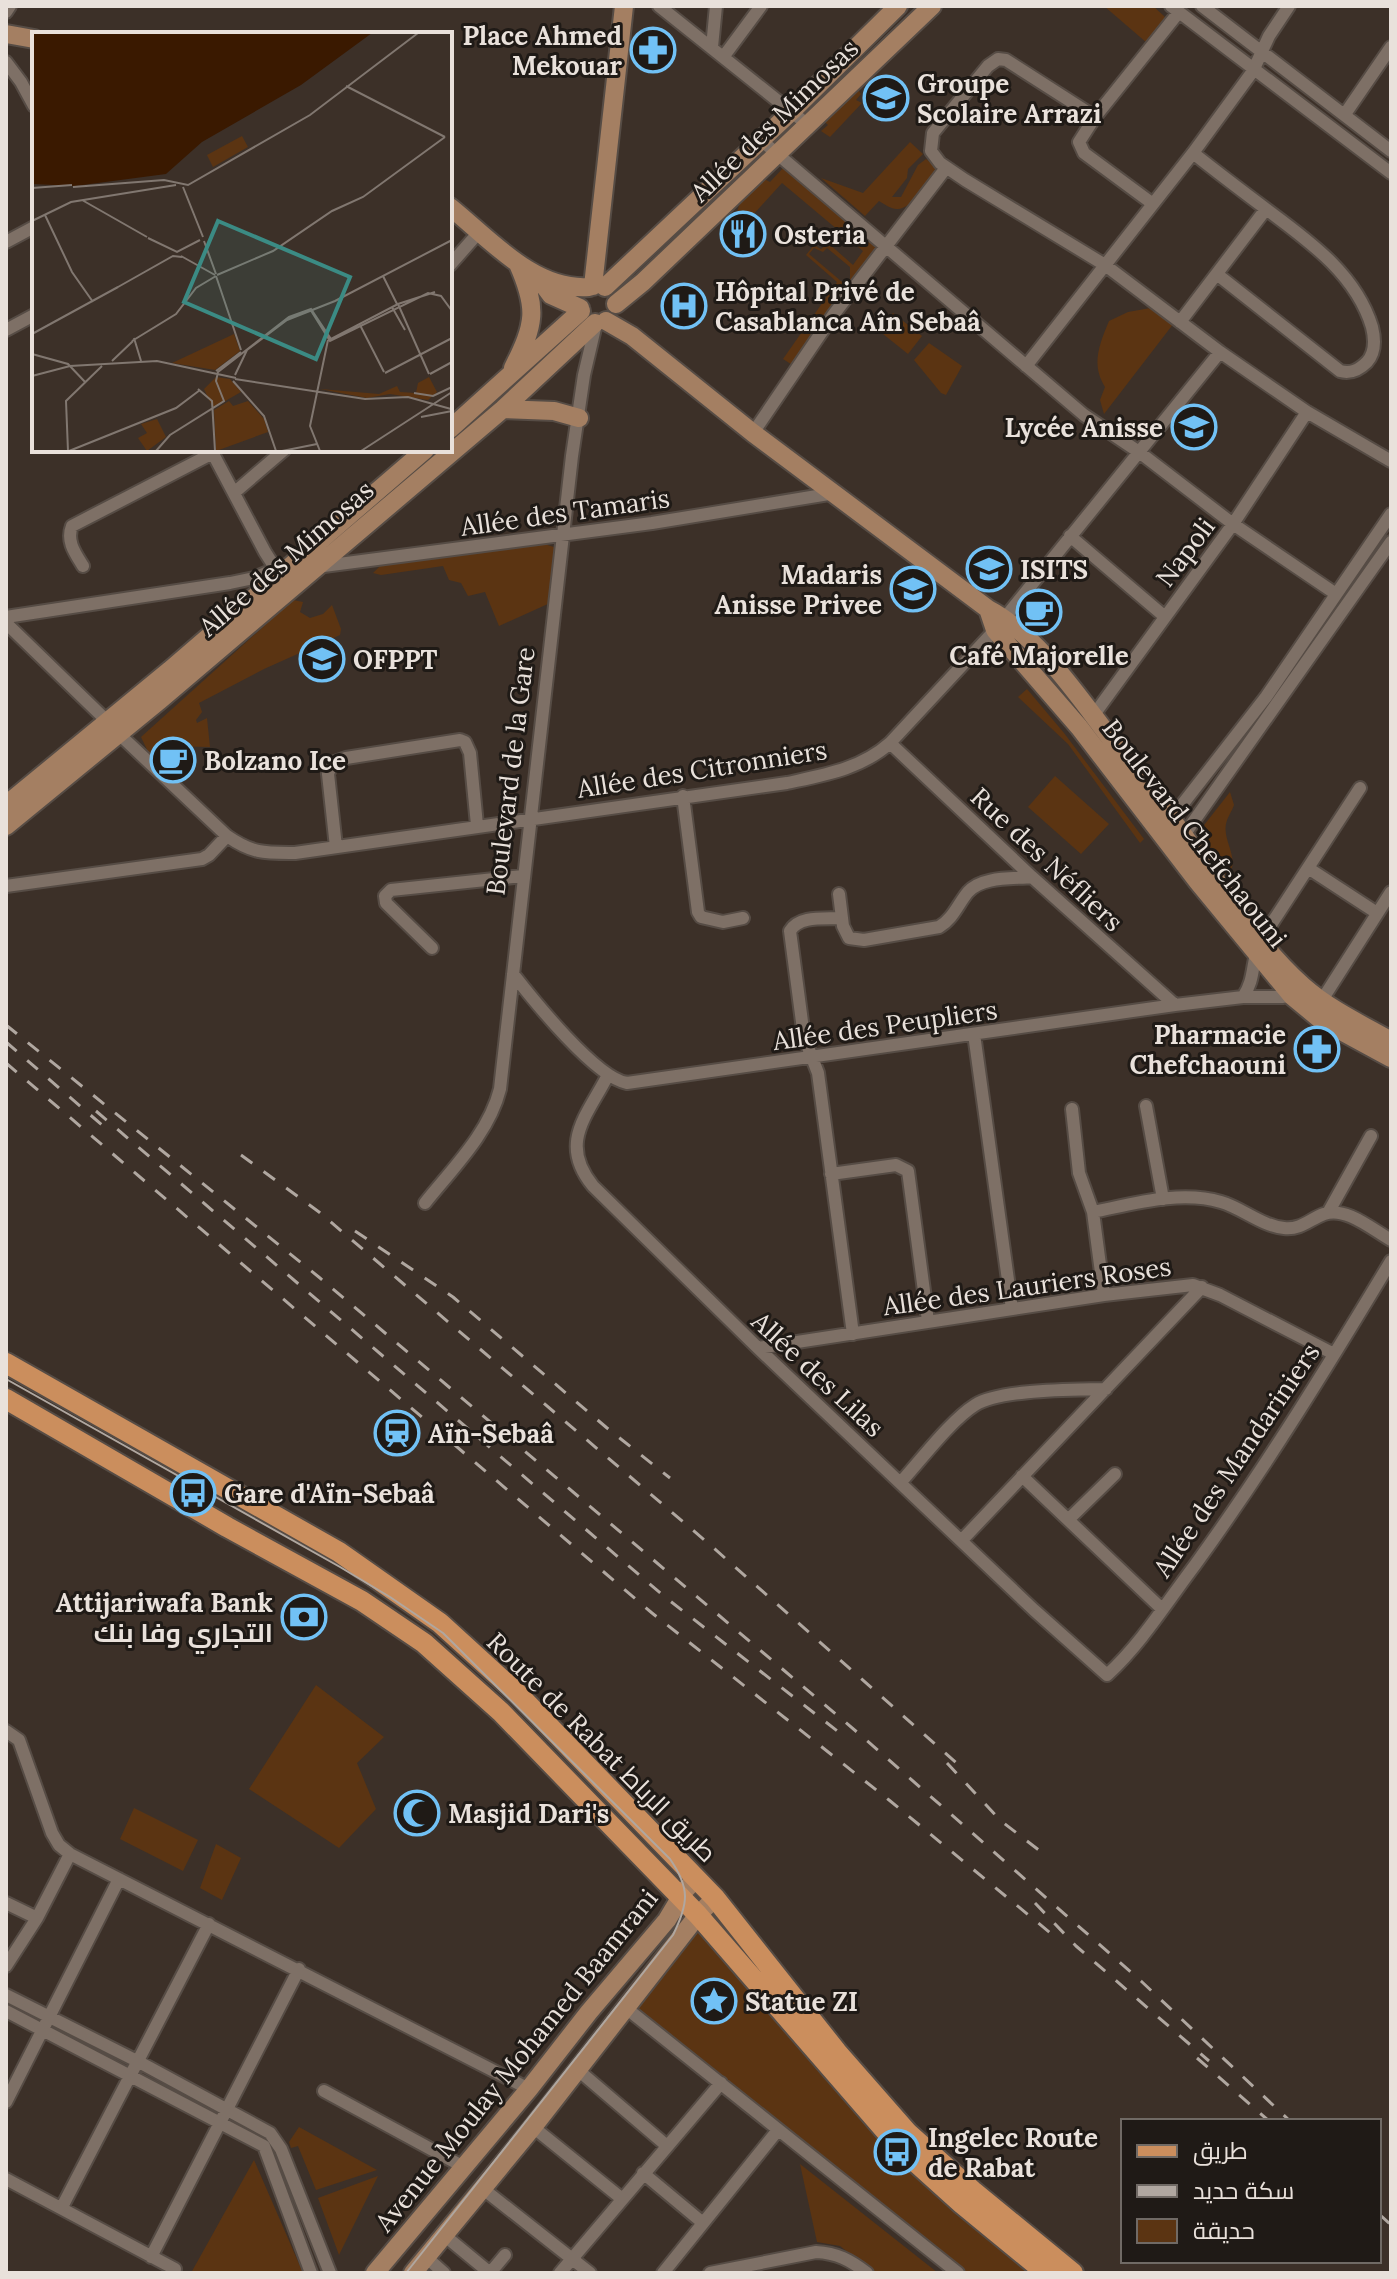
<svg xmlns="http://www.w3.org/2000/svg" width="1397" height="2279" viewBox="0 0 1397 2279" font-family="Lora,Cairo,serif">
<rect width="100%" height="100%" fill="#3c3028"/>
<!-- green -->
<path fill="#5b3412" d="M1104,6H1153L1165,17L1160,28L1147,43Z
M854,89L859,91L861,94L856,100L862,103L830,137L821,131L828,125L824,121L832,108L848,99Z
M910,142L923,154L908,169L907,178L892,197H901L918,165L926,159L937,168C936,179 910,210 897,209C891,209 884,204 879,201L865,216L821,178L863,193Z
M784,167L878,247L850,281V267L827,248L823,252L814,248L809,254L848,287L794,366L783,359L837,282L806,255L814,245L821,249L828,243L853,265L863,251L782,183L742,227L734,222L741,199L749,195L752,188L762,178L770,182Z
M1156,307L1174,323L1104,414L1100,400L1105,387C1091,365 1099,345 1109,321L1128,312Z
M893,313L922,336L908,354L878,330Z
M929,343L962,366L946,395L941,393L914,360Z
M541,543L557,548L550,603L499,626L485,592L468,596L461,583L449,580L443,566L381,575L373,573L387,559Z
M293,600L303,602L300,612L310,618L323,614L332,605L341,629L340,635L264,669L199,703L202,712L196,720L197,723L207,718L210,747L163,746L151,758L141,737Z
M1027,689L1064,733L1144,839L1140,843L1068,744L1018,697Z
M1055,776L1109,824L1081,854L1028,807Z
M1230,792L1234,805C1232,811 1227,818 1226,824C1222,843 1245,864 1223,879L1198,838L1201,829Z
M316,1685L384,1737L357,1763L376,1809L339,1848L249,1789Z
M134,1808L198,1840L183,1871L120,1839Z
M216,1844L241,1858L222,1900L200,1888Z
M699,1920L836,2091L895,2155L1031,2273H949L627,2007Z
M299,2127L377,2170L316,2190L298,2146L291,2148L289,2142Z
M254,2160L303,2273H191Z
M800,2164L938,2273H874L840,2246L817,2242Z
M378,2176L339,2255L318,2198Z"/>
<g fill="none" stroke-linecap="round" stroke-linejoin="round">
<!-- street casing -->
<g stroke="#564c45" stroke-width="16">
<path id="street" d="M659,6L808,125
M1171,6L1391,173
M1202,6L1391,151
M6,12L10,6
M712,47L716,6
M724,56L761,6
M6,62L21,82L34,106
M1345,114L1391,47
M1095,117L1006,60L998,59L988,66L933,133L931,151L940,163L965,180L1105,265L1220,352L1307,412L1391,461
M761,140L1084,415L1139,452L1233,524L1336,594
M1193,153C1217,172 1242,191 1266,209C1309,241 1356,274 1372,327C1375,339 1376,352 1367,362C1359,370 1351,374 1340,371L1218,275
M1153,204L1084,153L1079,142L1095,117L1179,12
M6,242L34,227
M450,265L480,231
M1180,322L1266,209
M6,330L34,315
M1026,366L1193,153L1253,71L1269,36L1289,6
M753,433L834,314L946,168
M211,450L265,552L279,574
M235,492L284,450
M1070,536L1164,616
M83,566C75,553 66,541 72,526L213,453
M316,567L652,523L835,493
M6,617L230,583L254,578L275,569
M6,623L107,721
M1093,716L1233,524L1307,412
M119,734L227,836C253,854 265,853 295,853L787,783C824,775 861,769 890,743L995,630L1220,352
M890,743L1032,877L1175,1005
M683,796L698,912L701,917L723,922L743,918
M1171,819L1266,697L1391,514
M1184,835L1391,542
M336,847L328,774L332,763L346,758L460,740L465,742L470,753L477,825
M1308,868L1377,913
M6,886L202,859L209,855L227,836
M839,894L843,926L849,938L864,940L939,927C953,919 958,904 968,892C982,876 1013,879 1032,877
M841,918C825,919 799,915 790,931L804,1037L818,1073L853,1334
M432,948L386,903L385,896L391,890L523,876
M513,974C534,1001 596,1078 627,1083L1175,1005L1243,997H1283L1296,994
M1243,997C1256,979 1251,959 1261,940L1360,788
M1322,1000L1391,892
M974,1034L1012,1309
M608,1075C587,1116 558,1143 593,1186L758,1348L1034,1610L1107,1675C1141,1644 1167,1602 1195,1565C1266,1467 1329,1364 1391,1261
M1146,1106L1163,1199
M1072,1109L1079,1173L1093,1212L1104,1295
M831,1174L896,1165L908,1171L928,1321
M425,1203C453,1168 489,1133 500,1089L572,456L584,375L596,324
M1093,1212C1133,1204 1180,1190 1221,1202C1242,1208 1262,1226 1284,1228C1301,1230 1310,1219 1324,1214C1346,1206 1373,1230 1391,1240
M1328,1213L1371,1136
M758,1348L1104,1295L1193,1285L1220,1295L1334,1354
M1022,1476L1162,1609
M901,1482C921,1460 951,1420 975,1405C1000,1389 1074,1390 1106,1389
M1069,1519L1115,1474
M962,1540L1202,1287
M6,1731L19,1740L52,1833L59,1845L70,1854L529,2089
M6,1903L37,1918
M6,1966L37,1918L70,1854
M6,1995L139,2062L270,2133L281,2149L330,2273
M626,2008L958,2273
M6,2011L264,2146L311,2273
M578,2070L667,2146
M324,2091L462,2166
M6,2102L119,1879
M533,2127L621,2198
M643,2173L703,2223
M6,2179L175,2269
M482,2188L590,2273
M62,2207L209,1924
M444,2235L490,2273
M151,2257L299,1969
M426,2257L444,2273
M490,2273L505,2255
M560,2273L721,2083
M663,2273L778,2130
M710,2273L816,2252C837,2253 850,2260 867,2273"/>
</g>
<!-- secondary casing -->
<g stroke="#564c45" stroke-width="22">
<path id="secondary" d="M6,34L34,39
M450,207C490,239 534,291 589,287
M536,275L551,295L580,308
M593,286L624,6
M605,287L792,111L898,6
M616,304L643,282L932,6
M606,321L632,336L753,433L988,609C1034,633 1074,690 1105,731C1137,774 1170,815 1200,858C1232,902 1262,950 1303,986C1329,1009 1361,1024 1391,1041
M513,368C535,324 538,309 518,264
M503,409L554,411L579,418
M450,429L581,311
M988,609L995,630L1079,727L1198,882L1292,996L1321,1020L1391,1058
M6,805L170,670L425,450
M6,826L160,700L503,409L595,323
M375,2273L529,2089L589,2012L667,1920L685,1890L696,1879
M413,2273L533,2127L698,1915L715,1898"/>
</g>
<!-- primary casing -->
<g stroke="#564c45" stroke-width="24">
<path id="primary" d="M6,1363L339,1552L440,1623L518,1694L715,1898L837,2052L908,2133L973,2191L1073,2273
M6,1399L227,1527L362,1601L424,1643L501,1712L698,1915L901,2149L962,2204L1046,2273"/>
</g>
<!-- street -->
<use href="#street" stroke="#7e7066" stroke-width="12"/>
<!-- secondary -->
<use href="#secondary" stroke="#a47f62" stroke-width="18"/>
<!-- primary -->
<use href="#primary" stroke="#cb8e5d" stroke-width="20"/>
<!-- tram -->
<path stroke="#b0a7a0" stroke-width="2" d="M6,1379L340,1567L390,1597L443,1633L670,1859C690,1888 689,1903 673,1935L406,2273"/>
<!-- rail -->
<path stroke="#b0a7a0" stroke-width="3" stroke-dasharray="14 14" stroke-linecap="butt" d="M6,1025L320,1278L864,1738L1141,1981L1290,2121
M6,1042L102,1125
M6,1063L652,1613L889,1800L1054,1936
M96,1111L665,1597L845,1737
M241,1155L319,1212L708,1543L961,1767
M355,1231L453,1297L607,1428L670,1478
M947,1763L1001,1821L1044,1854
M1035,1903L1076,1946L1209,2061
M1197,2058L1269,2121
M1379,2214L1391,2225"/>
</g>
<!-- icons -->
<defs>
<g id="pharmacy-ring" transform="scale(2.3)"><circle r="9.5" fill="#1f1a16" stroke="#71c1f5" stroke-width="1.5"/><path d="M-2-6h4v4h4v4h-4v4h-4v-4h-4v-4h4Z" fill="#71c1f5"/></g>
<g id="school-ring" transform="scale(2.3)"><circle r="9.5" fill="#1f1a16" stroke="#71c1f5" stroke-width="1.5"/><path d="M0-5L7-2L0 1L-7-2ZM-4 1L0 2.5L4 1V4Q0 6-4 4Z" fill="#71c1f5"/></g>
<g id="restaurant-ring" transform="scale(2.3)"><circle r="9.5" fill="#1f1a16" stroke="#71c1f5" stroke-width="1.5"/><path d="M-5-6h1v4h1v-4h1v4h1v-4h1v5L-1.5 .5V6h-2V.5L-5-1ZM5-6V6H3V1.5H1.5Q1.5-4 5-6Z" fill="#71c1f5"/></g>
<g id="hospital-ring" transform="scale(2.3)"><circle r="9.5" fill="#1f1a16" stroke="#71c1f5" stroke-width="1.5"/><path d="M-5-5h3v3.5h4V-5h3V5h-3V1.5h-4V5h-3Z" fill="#71c1f5"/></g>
<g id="university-ring" transform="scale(2.3)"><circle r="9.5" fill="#1f1a16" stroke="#71c1f5" stroke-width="1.5"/><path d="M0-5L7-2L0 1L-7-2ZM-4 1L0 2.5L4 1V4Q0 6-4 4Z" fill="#71c1f5"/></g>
<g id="cafe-ring" transform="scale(2.3)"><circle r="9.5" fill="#1f1a16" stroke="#71c1f5" stroke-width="1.5"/><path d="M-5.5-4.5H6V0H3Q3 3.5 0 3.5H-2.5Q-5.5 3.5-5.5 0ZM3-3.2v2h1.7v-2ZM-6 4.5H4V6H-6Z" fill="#71c1f5"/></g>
<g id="station-ring" transform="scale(2.3)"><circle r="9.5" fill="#1f1a16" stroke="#71c1f5" stroke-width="1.5"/><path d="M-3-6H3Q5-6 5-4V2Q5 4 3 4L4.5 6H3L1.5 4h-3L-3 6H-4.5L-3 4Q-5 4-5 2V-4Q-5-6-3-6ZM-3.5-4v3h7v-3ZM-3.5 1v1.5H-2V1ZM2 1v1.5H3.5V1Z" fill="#71c1f5"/></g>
<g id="bus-ring" transform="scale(2.3)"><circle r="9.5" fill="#1f1a16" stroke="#71c1f5" stroke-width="1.5"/><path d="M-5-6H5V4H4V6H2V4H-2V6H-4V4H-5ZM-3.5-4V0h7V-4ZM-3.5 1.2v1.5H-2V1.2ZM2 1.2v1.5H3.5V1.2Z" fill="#71c1f5"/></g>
<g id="bank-ring" transform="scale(2.3)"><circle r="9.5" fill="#1f1a16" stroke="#71c1f5" stroke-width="1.5"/><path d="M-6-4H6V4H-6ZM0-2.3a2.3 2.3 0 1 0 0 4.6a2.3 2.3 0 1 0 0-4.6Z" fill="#71c1f5"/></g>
<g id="mosque-ring" transform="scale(2.3)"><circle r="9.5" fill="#1f1a16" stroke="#71c1f5" stroke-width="1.5"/><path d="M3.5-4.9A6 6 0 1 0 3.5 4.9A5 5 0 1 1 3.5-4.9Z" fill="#71c1f5"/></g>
<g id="sight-ring" transform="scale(2.3)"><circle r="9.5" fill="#1f1a16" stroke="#71c1f5" stroke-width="1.5"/><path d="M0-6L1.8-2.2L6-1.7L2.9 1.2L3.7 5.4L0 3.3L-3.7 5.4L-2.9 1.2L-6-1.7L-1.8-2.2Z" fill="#71c1f5"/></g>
</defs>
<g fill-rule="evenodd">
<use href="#pharmacy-ring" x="653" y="50"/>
<use href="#school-ring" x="886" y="98"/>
<use href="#restaurant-ring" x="743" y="234"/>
<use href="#hospital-ring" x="684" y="306"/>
<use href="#school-ring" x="1194" y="427"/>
<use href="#university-ring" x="989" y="569"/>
<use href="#school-ring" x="913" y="589"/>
<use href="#cafe-ring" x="1039" y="612"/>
<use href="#university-ring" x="322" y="659"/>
<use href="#cafe-ring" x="173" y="760"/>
<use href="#pharmacy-ring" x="1317" y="1049"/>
<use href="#station-ring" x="397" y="1433"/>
<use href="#bus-ring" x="193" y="1493"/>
<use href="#bank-ring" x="304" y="1617"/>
<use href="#mosque-ring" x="417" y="1813"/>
<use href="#sight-ring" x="714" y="2001"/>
<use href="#bus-ring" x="897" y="2152"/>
</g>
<g text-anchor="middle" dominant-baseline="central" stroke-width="6" stroke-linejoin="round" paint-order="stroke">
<!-- poi labels -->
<g font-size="26" font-weight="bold" fill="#e9e1db" stroke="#1f1a16" text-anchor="start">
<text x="622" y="35" text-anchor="end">Place Ahmed<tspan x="622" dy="30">Mekouar</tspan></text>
<text x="917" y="83">Groupe<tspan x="917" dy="30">Scolaire Arrazi</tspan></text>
<text x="774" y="234">Osteria</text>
<text x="715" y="291">Hôpital Privé de<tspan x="715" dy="30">Casablanca Aîn Sebaâ</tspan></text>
<text x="1163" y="427" text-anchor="end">Lycée Anisse</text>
<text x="1020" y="569">ISITS</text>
<text x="882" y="574" text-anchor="end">Madaris<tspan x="882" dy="30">Anisse Privee</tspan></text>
<text x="1039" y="655" text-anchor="middle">Café Majorelle</text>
<text x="353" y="659">OFPPT</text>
<text x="204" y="760">Bolzano Ice</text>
<text x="1286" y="1034" text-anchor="end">Pharmacie<tspan x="1286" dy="30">Chefchaouni</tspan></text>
<text x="428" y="1433">Aïn-Sebaâ</text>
<text x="224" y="1493">Gare d'Aïn-Sebaâ</text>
<text x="273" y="1602" text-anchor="end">Attijariwafa Bank<tspan x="273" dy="30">التجاري وفا بنك</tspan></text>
<text x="448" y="1813">Masjid Dari's</text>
<text x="745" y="2001">Statue ZI</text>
<text x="928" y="2137">Ingelec Route<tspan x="928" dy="30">de Rabat</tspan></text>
</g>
<!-- street labels -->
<g font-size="26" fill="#e9e1db" stroke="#1f1a16">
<text transform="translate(774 120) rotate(-44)">Allée des Mimosas</text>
<text transform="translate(565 512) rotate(-8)">Allée des Tamaris</text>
<text transform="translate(1185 552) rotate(-53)">Napoli</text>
<text transform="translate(286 558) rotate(-41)">Allée des Mimosas</text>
<text transform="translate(702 769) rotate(-9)">Allée des Citronniers</text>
<text transform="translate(510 771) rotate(-83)">Boulevard de la Gare</text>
<text transform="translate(1195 833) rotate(52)">Boulevard Chefchaouni</text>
<text transform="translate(1047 859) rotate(43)">Rue des Néfliers</text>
<text transform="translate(885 1025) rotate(-8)">Allée des Peupliers</text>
<text transform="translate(1027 1286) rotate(-8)">Allée des Lauriers Roses</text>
<text transform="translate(818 1374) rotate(43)">Allée des Lilas</text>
<text transform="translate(1236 1460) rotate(-56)">Allée des Mandariniers</text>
<text transform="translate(602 1747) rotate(45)">Route de Rabat طريق الرباط</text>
<text transform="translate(516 2060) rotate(-51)">Avenue Moulay Mohamed Baamrani</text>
</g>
</g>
<!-- overview -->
<g transform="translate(32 32)">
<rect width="420" height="420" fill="#3c3028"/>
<path d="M210,104L216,115L181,135L175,123ZM202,302L208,319L183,338L140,331ZM184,345L198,347L209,360L181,376L172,357ZM397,345L405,360L396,368L358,362L335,366L288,357L347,362L365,354L368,360L384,361L386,351ZM197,369L201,374L216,369L232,387L236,400L184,419L182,378ZM125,387L134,405L115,419L106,406L115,401L109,392Z" fill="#5b3412"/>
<path d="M0,1H340L269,53L170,110L134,142L43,154L0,152Z" fill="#3a1900"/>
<path fill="none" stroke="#817770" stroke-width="2" d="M314,54L413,105M41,155L132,148L156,153L278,83L386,1M151,155L171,205M0,156L40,153M50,168L115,205M13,183L40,240L61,270M0,189L39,170L144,153M116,206L145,220L168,208M172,209L184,242M149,224L183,243M185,243L241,219L300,179L331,165L413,105M184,244L209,318M351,244L365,272M86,255L141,224L150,225M366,272L397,342M360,275L373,298M278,277L298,309L396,261L409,264L420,279M328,293L352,340M0,302L86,255M102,306L109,329M100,309L144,282L164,256L184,244M0,322L36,332L54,351M80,329L101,309M184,339L209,320M353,341L420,306M398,342L420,330M203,343L215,318L255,288L303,269L420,208M0,344L38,334L125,329L204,346M203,347L333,367L376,365L419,377M201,349L232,384L244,419M166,357L180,369L183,419M382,361L401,364L420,355M389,385L420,379M36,419L34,369L70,334M37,419L144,376L168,358M124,419L138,403L192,369L184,349L186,340L257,285L279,277L299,307L366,272L403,260M250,419L285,412M288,419L278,394L296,308M329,419L420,360"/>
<path fill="#3b8b84" fill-opacity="0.15" stroke="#3b8b84" stroke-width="4" d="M186,189L318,245L284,327L152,270Z"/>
<rect width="420" height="420" fill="none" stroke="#e9e1db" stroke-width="4"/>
</g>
<!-- border -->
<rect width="1397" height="2279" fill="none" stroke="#e9e1db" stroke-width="16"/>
<!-- legend -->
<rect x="1121" y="2119" width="260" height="144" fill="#1f1a16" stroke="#706a65" stroke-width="2"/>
<rect x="1137" y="2145" width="40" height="12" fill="#cb8e5d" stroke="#706a65" stroke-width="2"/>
<text x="1193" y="2159" font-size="24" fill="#e9e1db">طريق</text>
<rect x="1137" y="2185" width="40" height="12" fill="#b0a7a0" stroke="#706a65" stroke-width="2"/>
<text x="1193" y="2199" font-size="24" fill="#e9e1db">سكة حديد</text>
<rect x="1137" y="2219" width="40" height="24" fill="#5b3412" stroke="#706a65" stroke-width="2"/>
<text x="1193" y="2239" font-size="24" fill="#e9e1db">حديقة</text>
</svg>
